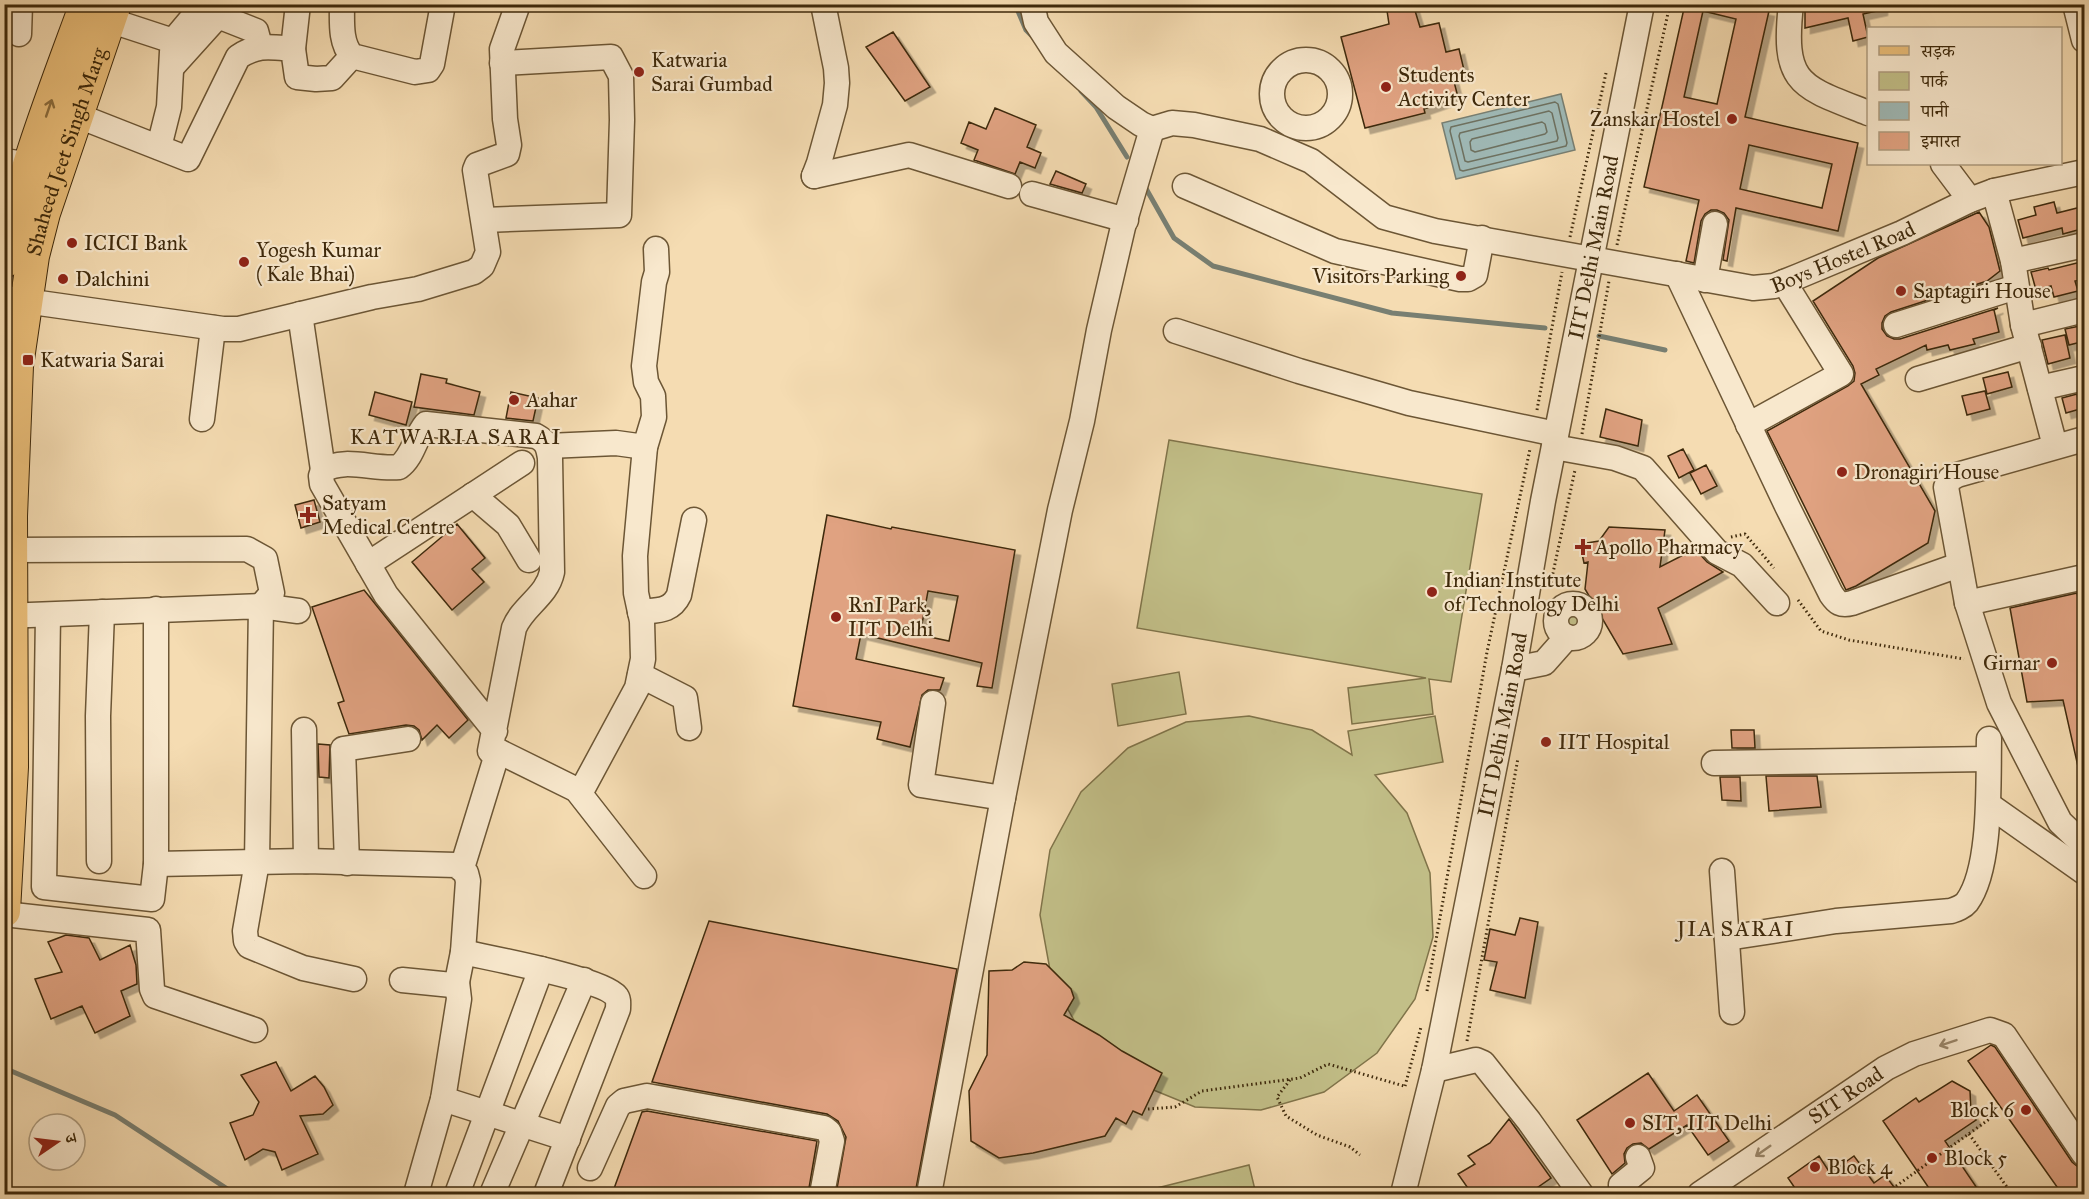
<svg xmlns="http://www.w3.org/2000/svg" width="2089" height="1199" viewBox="0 0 2089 1199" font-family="'IM FELL Great Primer','Noto Serif Devanagari',serif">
<defs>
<filter id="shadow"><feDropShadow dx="5.5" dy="5.5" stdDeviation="0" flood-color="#0004"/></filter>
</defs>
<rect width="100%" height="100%" fill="#f5dcb2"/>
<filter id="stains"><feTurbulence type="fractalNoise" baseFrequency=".00333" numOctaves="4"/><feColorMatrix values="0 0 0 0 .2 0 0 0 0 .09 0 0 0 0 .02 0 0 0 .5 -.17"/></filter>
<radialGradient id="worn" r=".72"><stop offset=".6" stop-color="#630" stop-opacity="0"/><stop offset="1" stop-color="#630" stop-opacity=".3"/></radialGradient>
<!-- green -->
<path fill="#c2bf88" stroke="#80744a" stroke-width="1.5" d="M1169,440L1482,494L1451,682L1429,679L1433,714L1352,724L1348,688L1426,678L1137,628Z
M1563 621a10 10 0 1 1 20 0a10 10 0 1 1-20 0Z
M1179,672L1186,714L1118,726L1112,684Z
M1249,716L1312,730L1352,755L1348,731L1435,716L1443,762L1375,775L1407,813L1430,873L1433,937L1415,999L1377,1053L1324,1092L1261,1110L1195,1107L1134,1082L1084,1038L1052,981L1040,915L1050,850L1081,792L1128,748L1186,722Z
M1249,1165L1256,1194H1133Z"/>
<!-- water -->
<path fill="#9fb9b6" stroke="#787f72" stroke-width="1.5" d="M1561,94L1575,150L1456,179L1442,123Z"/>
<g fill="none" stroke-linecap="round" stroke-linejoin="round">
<!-- shore -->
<path stroke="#6e7160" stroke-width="1.5" d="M1555,102L1558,104L1567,143L1566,146L1463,171L1460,170L1450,131L1451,127Z
M1549,111L1552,113L1558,138L1557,141L1468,162L1465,161L1459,136L1460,133Z
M1542,122L1545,124L1547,132L1545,134L1475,152L1471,150L1470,142L1472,139Z"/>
<!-- stream -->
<path stroke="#787f72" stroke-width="5" d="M1015,4L1026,30L1033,37
M1081,91L1096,107L1127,157
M1144,185L1174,238L1213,266L1392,313L1545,328
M1599,336L1665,350
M4,1068L115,1115L235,1194"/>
</g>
<!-- building -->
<path fill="#e0a281" stroke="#3e290b" stroke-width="1.5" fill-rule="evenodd" filter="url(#shadow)" d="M1386,4H1413L1420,27L1439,23L1446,52L1459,49L1464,70L1452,74L1458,97L1424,109L1425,113L1365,128L1341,37L1389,24Z
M1685,4H1738L1769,11L1745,117L1858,143L1838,231L1736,208L1727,261L1723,260L1729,220L1724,213L1717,210H1711L1705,214L1701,221L1694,263L1686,261L1699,200L1644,187ZM1703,11L1736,19L1717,104L1684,97ZM1749,145L1832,164L1822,208L1740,189Z
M1820,4H1882V10L1863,14L1868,37L1853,41L1848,18L1805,28V8Z
M893,32L930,87L905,101L866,47Z
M995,108L1036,125L1027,147L1041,153L1035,168L1020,162L1015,174L974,160L978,150L961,143L969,122L986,129Z
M1056,171L1086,184L1082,193L1050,184Z
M2054,202L2057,213L2085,206V228L2063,234L2062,228L2023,238L2018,220L2036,215L2034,207Z
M1979,212L1989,227L2000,271L1987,281L1891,312L1885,316L1882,323V329L1887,336L1894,339H1900L1998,308L1994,310L1999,332L1973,339L1975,344L1950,350L1948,345L1927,350L1926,345L1876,369L1879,375L1861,384L1935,511L1928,543L1856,586L1846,590L1767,431L1848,386L1854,381L1855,373L1853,366L1813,301L1878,258Z
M2085,261V279L2075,281L2078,291L2054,297L2051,286L2036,290L2031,272L2048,268L2049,270Z
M2085,325V341L2069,345L2065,329Z
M2065,335L2070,358L2048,364L2042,340Z
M2008,372L2012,387L1987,394L1983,378Z
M421,374L447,379L446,383L480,392L474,415L414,407Z
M1985,391L1990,409L1967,415L1962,396Z
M375,392L412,402L406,425L369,415Z
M511,392L538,398L533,421L506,418Z
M2077,394L2080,409L2066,413L2062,398Z
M1606,409L1642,420L1638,446L1600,437Z
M1683,449L1694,470L1679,478L1668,456Z
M1706,465L1717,486L1701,494L1690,473Z
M314,500L320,522L301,528L295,505Z
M827,515L891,529L892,527L1015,550L992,688L977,686L982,663L861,634L856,659L944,678L940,690H928L922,695L910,747L877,739L881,722L793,706ZM928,591L958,596L949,641L920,635Z
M457,524L485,558L472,569L484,582L452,610L412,562Z
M1609,527L1665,530L1660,567L1695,549L1707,562L1723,572L1658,608L1672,644L1623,654L1585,589L1588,562L1584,563L1580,544L1599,541Z
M364,590L468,720L449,738L437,725L422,740L419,730L414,726L406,725L349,734L338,703L344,701L312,607Z
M2077,593L2085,627V770L2079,771L2063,700L2027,702L2010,608Z
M1731,730H1754L1755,748H1732Z
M318,744L330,745L329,778L319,777Z
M1766,776H1817L1821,807L1769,811Z
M1720,777H1740L1741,801L1722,800Z
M1520,918L1538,922L1525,998L1490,990L1497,962L1484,960L1490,929L1515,935Z
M709,921L957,969L915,1194H836L846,1137L838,1121L827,1114L652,1082Z
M66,935L89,938L100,960L130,945L136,965L137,984L121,991L130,1016L95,1033L82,1006L51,1019L35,979L62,972L48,942Z
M1024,962L1046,964L1071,989L1074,998L1064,1015L1099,1035L1122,1051L1162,1073L1142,1115L1133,1111L1126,1124L1116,1118L1105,1136L1033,1153L999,1158L971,1141L969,1091L987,1055L989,971L1012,970Z
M1991,1045L1995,1047L2072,1162L2077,1166L2085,1168V1194H2062L1968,1061Z
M276,1062L291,1091L315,1076L324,1087L333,1105L323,1114L300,1116L318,1154L282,1170L275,1152L263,1149L245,1160L230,1123L253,1115L259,1102L241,1075Z
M1648,1073L1674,1111L1697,1095L1729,1141L1708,1155L1687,1125L1649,1149L1641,1143L1633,1144L1627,1148L1624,1154L1625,1163L1612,1174L1577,1120Z
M1952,1081L1970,1091L1971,1112L1976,1120L1945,1141L1981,1194H1933L1883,1121L1916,1098L1919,1102Z
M647,1111L817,1141L808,1194H612L642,1112Z
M1509,1119L1551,1178L1528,1194H1472L1458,1174L1475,1164L1468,1156L1490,1143Z
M1819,1156L1830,1173L1854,1156L1874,1183L1885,1175L1894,1187L1891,1189L1895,1194H1799L1788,1178Z"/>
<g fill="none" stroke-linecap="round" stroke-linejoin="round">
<!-- minor casing -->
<g stroke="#6c5635" stroke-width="27">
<g id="minor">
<path d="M342,4C342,22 340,43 352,56L415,72L428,70L432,64L443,4"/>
<path id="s1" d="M1032,4L1036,22L1056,53L1116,107L1141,124L1152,129L1172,123L1194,125L1260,139L1311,161L1384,217L1435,231L1753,288L1774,286L1799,276L1902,233L1970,200L1994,191L2084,172"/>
<path d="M1791,4C1782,85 1800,86 1868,113"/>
<path d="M2075,4L2084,40"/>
<path d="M109,20L173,41L204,4"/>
<path d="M19,34L20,4"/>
<path d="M293,49L298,4"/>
<circle cx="1306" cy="94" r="34"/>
<path d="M172,67L218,16L256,31L260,46"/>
<path d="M76,115L188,159L238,57C258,44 269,47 293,49L297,77L316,79L332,78L352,56"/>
<path d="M159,147L169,107L172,52"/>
<path d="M4,161L47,167"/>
<path d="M1943,164L1970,200"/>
<path d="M814,176L909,155L1009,186"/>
<path d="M814,176L819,163L835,105L837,83L836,68L823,4"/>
<path d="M1185,186L1335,251L1460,279H1468L1475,275L1482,238"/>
<path d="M1994,191L2013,261L2023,325L2055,446"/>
<path d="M1032,194L1126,220"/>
<path d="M484,220L619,215L622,120L621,76L611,57L502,63"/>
<path d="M2013,261L2084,245"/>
<path d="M1677,274L1787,506L1831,594C1837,603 1841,606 1852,603L1959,565"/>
<path d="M1705,280L1715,224"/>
<path d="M4,298L223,329H239L372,297L418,289L474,272L482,266L488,252L475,170L477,165L507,154L509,145L505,119L502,49L518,4"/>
<path d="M300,314L323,470"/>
<path d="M1896,325L2016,287"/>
<path d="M2023,325L2084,310"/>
<path d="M1176,331L1299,371L1409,403L1556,434"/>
<path d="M1918,379L2029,346"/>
<path d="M2040,388L2084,378"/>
<path d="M202,419L213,328"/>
<path d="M1748,425L1841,374L1784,282"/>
<path d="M2084,439L1957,475L1950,479L1946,487L1967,603L1999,703L2060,822L2084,845"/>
<path d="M548,446L616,443L645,447"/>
<path d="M1554,447L1615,458L1643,468L1717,552L1742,565L1777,603"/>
<path d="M473,495L508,525L529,560"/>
<path d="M11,550L247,549L265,559L272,593L261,606"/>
<path d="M368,564L522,463"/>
<path d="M1967,603L2084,577"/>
<circle cx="1573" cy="621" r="17"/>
<path d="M261,606L298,611"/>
<path d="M640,612C657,610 671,612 679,595L694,520"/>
<path d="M48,615L44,887L152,899L156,864V609"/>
<path d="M4,616L261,606L257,862L245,931L246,941L249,946L303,968L354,979"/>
<path d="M1514,669L1544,663L1567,637"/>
<path d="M640,675L685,698L689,728"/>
<path d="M933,703L921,785L1003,798"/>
<path d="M304,730L306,861"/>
<path d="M495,731L386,595L322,484L321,476L323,470C345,457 375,470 399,467C413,457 415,437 426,424L536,436C547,442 548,446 550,458L552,572C547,596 523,606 514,628L490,751H498L573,788H583L637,688L643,659L642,621L636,593L635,556L645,447L654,417L653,396L646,382L644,366L654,282L657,272L656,249"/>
<path d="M1714,763L1988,759"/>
<path d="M576,789L644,876"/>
<path d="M1989,805L2084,872"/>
<path d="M99,861L98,716L102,612"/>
<path d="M347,863L343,749L408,739"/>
<path d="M156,864L306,861L456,865L466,873L468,881L463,952L457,982L452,985L402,980"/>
<path d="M462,868L498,751"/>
<path d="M1722,871L1732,1012"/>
<path d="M4,914L148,930L152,989L155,996L255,1030"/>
<path d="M1727,938L1836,921L1951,911C1957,909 1963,907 1967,902C1992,868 1988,781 1989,739"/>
<path d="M463,952C489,958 603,979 616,996C619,999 618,1005 618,1009L546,1194"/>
<path d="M1434,1070L1476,1060L1483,1063L1529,1121L1581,1194"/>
<path d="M443,1099L568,1139"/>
<path d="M590,1168L618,1106L624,1101L647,1096L824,1128L829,1132L832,1141L822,1194"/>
<path d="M416,1194L443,1099L459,999L457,982"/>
<path d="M457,1194L541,969"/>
<path d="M492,1194L584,980"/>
<path d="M929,1194L1003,798L1060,510L1082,421L1099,330L1123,227L1152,129"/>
<path id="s2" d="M1403,1194L1434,1070L1514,669L1543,501L1642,4"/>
<path d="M1622,1194L1621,1185L1642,1168L1638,1157"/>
<path id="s3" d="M1700,1194L1886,1068L1914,1054L1990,1030L2004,1035L2084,1154"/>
</g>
</g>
<!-- major casing -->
<g stroke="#3e290b" stroke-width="34">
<g id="major">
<path d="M4,262C21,174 55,89 86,4"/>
<path id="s4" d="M4,911L12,767L11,516L17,366L33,256L44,213L115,4"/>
</g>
</g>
<!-- path -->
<path stroke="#3e290b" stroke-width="3" stroke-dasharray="1.5 3" stroke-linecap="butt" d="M1570,237L1606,73
M1617,245L1670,4
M1537,410L1562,272
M1582,434L1609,281
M1731,537L1745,534L1774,568
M1550,587L1575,470
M1798,600L1821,631L1849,640L1964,659
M1427,991L1487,652L1530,449
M1467,1041L1518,758
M1290,1080L1277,1097L1286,1116L1317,1135L1350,1147L1360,1155
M1405,1086L1421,1027
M1148,1109L1175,1107L1202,1091L1300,1078L1328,1064L1404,1086
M1969,1134L2012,1194
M1885,1194L1995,1115"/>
<!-- minor -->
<use href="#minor" stroke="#f8e8cd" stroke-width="24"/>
<!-- major -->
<use href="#major" stroke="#eabe79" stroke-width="32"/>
</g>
<!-- one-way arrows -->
<defs><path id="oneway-shaft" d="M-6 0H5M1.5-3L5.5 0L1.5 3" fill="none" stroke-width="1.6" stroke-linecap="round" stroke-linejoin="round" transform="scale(1.5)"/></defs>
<use stroke="#8b6c3c" href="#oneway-shaft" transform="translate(49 108) rotate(-71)"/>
<g stroke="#9b886c">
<use href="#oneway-shaft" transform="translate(1948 1043) rotate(161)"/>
<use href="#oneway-shaft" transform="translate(1763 1151) rotate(145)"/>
</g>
<!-- markers -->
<g fill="#8f2418" stroke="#f8e8cd" stroke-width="2">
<circle cx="639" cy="72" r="6"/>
<circle cx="1386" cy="87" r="6"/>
<circle cx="1732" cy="119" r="6"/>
<circle cx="72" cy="243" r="6"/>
<circle cx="244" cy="262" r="6"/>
<circle cx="1461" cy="276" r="6"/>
<circle cx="63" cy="279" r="6"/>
<circle cx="1901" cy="291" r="6"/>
<rect x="22" y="354" width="12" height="12" rx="3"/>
<circle cx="514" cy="400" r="6"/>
<circle cx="1842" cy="472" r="6"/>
<path d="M305 506h6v6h6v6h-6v6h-6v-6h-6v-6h6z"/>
<path d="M1580 538h6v6h6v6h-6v6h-6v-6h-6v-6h6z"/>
<circle cx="1432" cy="592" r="6"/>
<circle cx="836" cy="617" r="6"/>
<circle cx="2052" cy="663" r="6"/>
<circle cx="1546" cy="742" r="6"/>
<circle cx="2026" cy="1110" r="6"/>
<circle cx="1630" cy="1123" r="6"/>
<circle cx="1932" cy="1158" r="6"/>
<circle cx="1815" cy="1167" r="6"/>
</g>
<g text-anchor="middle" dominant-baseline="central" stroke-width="4.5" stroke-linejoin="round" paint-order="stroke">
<!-- poi labels -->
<g font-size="21" fill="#3e290b" stroke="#f8e8cd" text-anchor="start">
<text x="651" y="60">Katwaria<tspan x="651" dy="24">Sarai Gumbad</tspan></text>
<text x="1398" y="75">Students<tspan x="1398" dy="24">Activity Center</tspan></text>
<text x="1720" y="119" text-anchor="end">Zanskar Hostel</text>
<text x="84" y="243">ICICI Bank</text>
<text x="256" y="250">Yogesh Kumar<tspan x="256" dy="24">( Kale Bhai)</tspan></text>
<text x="1449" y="276" text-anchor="end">Visitors Parking</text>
<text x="75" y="279">Dalchini</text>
<text x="1913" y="291">Saptagiri House</text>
<text x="40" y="360">Katwaria Sarai</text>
<text x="526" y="400">Aahar</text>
<text x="1854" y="472">Dronagiri House</text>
<text x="322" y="503">Satyam<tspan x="322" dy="24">Medical Centre</tspan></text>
<text x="1595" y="547">Apollo Pharmacy</text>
<text x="1444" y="580">Indian Institute<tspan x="1444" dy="24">of Technology Delhi</tspan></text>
<text x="848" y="605">RnI Park,<tspan x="848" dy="24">IIT Delhi</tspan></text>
<text x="2040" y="663" text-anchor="end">Girnar</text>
<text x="1558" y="742">IIT Hospital</text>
<text x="2014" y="1110" text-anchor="end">Block 6</text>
<text x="1642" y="1123">SIT, IIT Delhi</text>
<text x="1944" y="1158">Block 5</text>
<text x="1827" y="1167">Block 4</text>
</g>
<!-- street labels -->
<g font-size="21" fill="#3e290b" stroke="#f8e8cd">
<text stroke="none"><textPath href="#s4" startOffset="766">Shaheed Jeet Singh Marg</textPath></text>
<text stroke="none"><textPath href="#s2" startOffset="966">IIT Delhi Main Road</textPath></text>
<text stroke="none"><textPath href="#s1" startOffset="908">Boys Hostel Road</textPath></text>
<text stroke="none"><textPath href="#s2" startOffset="480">IIT Delhi Main Road</textPath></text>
<text stroke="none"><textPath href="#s3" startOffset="176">SIT Road</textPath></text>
</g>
<!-- neighbourhood labels -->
<g font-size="22" letter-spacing="1.5" fill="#3e290b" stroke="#f8e8cd">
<text x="456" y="436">KATWARIA SARAI</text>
<text x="1736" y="928">JIA SARAI</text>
</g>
</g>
<!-- margin -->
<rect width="2089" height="1199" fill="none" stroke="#f5dcb2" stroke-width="24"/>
<rect x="6" y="6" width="2077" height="1187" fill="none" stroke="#3e290b" stroke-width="3"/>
<rect x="12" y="12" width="2065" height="1175" fill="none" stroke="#3e290b" stroke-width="1.5"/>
<!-- legend -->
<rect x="1867" y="27" width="195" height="138" fill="#f8e8cd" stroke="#ae9c7f" stroke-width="1.5"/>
<rect x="1879" y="46" width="30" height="9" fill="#eabe79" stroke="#ae9c7f" stroke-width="1.5"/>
<text x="1921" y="57" font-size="18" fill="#3e290b">सड़क</text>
<rect x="1879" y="72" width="30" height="18" fill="#c2bf88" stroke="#ae9c7f" stroke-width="1.5"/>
<text x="1921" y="87" font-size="18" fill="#3e290b">पार्क</text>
<rect x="1879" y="102" width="30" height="18" fill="#9fb9b6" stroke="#ae9c7f" stroke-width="1.5"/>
<text x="1921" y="117" font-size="18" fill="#3e290b">पानी</text>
<rect x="1879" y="132" width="30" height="18" fill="#e0a281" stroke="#ae9c7f" stroke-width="1.5"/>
<text x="1921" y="147" font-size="18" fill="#3e290b">इमारत</text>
<!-- north arrow -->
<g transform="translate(57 1142) rotate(76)"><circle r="28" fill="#f8e8cd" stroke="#ae9c7f" stroke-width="1.5"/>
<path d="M0-4.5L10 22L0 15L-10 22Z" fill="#8f2418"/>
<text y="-9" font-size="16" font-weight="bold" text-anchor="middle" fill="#3e290b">उ</text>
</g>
<rect width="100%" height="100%" filter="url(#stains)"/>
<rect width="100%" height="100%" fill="url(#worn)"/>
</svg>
